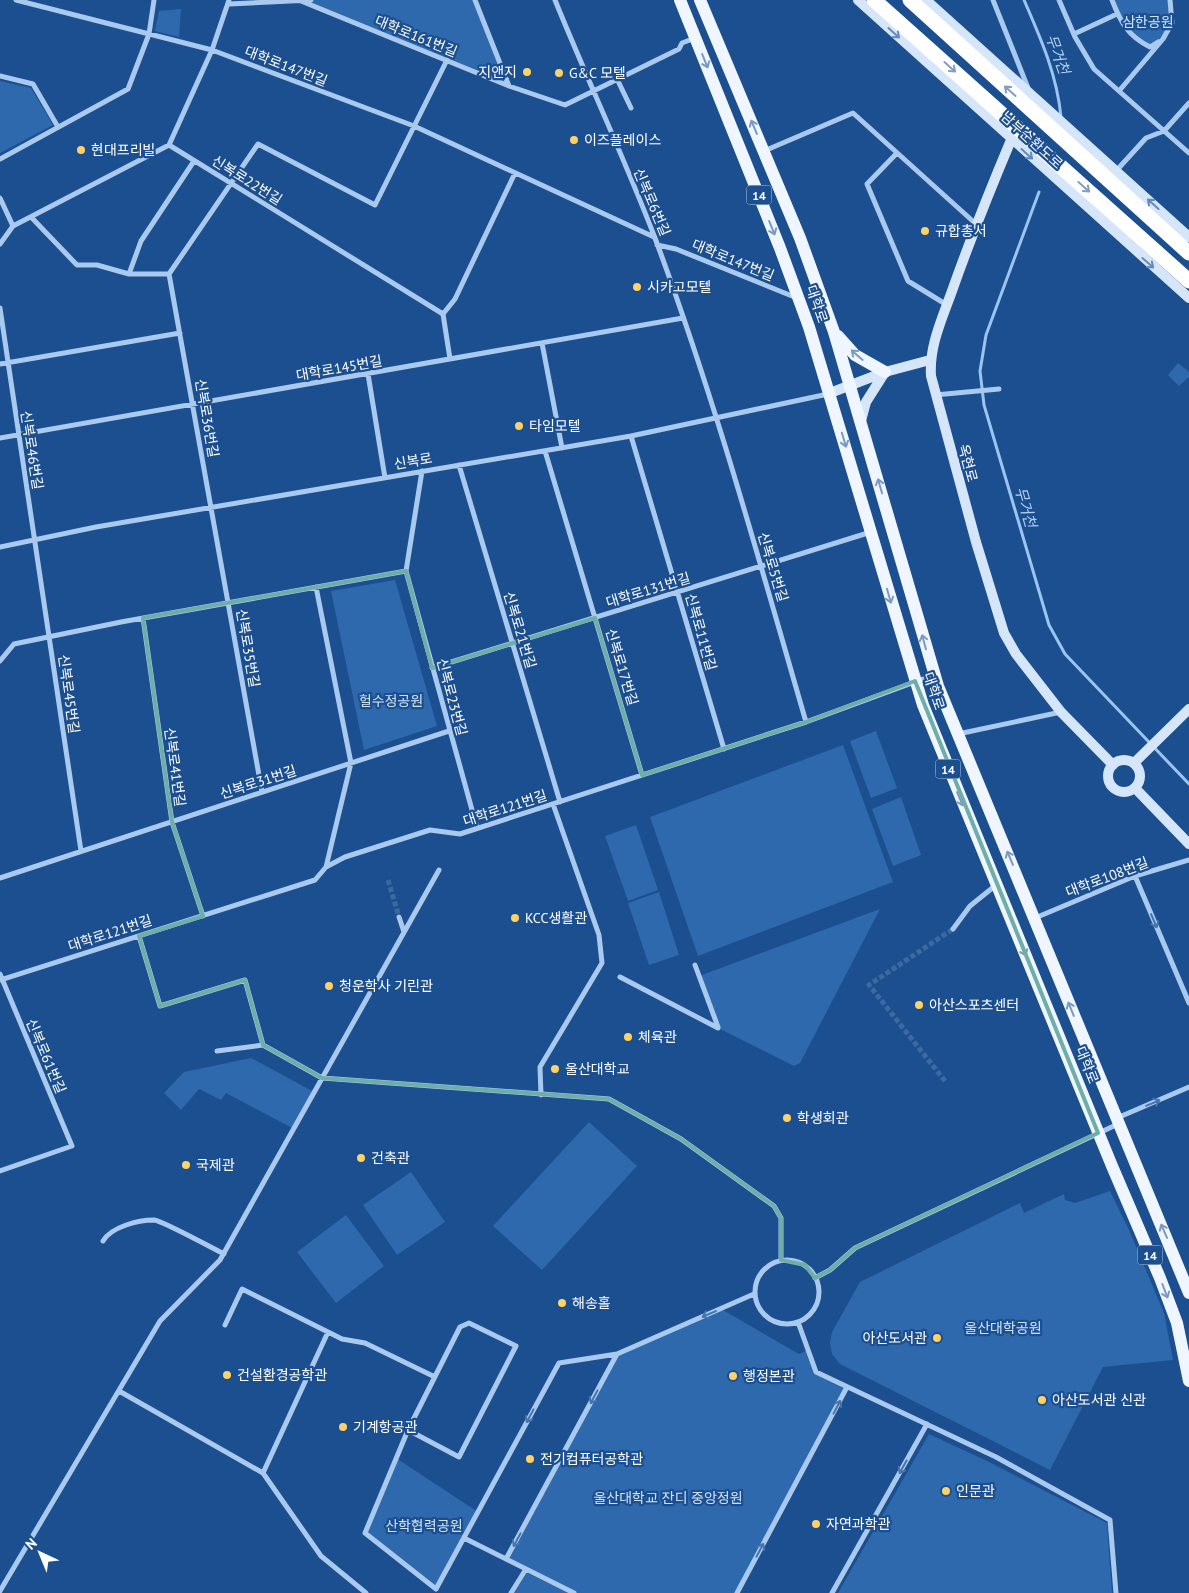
<svg xmlns="http://www.w3.org/2000/svg" width="1189" height="1593" viewBox="0 0 1189 1593" font-family="'PT Sans','Noto Sans KR',sans-serif">
<rect width="100%" height="100%" fill="#1b4f8f"/>
<!-- green -->
<path fill="#2e69ad" d="M311,0H475L509,86L301,1Z
M1112,0H1170C1173,24 1172,33 1150,47L1134,39Z
M181,9L179,37L155,31L159,11Z
M0,81L31,88L53,125L0,153Z
M1178,363L1189,372V377L1179,386L1168,375Z
M395,580L437,726L364,750L331,591Z
M876,731L897,788L871,798L850,741Z
M843,745L893,882L698,956L650,817Z
M901,797L921,855L893,866L872,809Z
M636,825L658,890L628,901L605,836Z
M659,892L679,955L649,965L628,903Z
M880,909L800,1063L794,1066L718,1028L699,976Z
M251,1058L314,1092L294,1129L226,1093L221,1100L199,1089L181,1110L164,1093L184,1072Z
M589,1122L637,1166L542,1270L493,1226Z
M411,1172L445,1222L397,1255L363,1205Z
M1110,1191L1129,1230L1164,1313L1173,1360L1103,1367L1050,1470L840,1364L832,1354L830,1343L832,1332L860,1282L1020,1203L1024,1213L1064,1194L1065,1200L1075,1203Z
M346,1215L384,1266L336,1303L297,1252Z
M721,1309L799,1354L808,1350L816,1372L847,1387L737,1593H574L506,1559L617,1354Z
M929,1434L989,1462L1107,1523L1112,1593H838Z
M396,1458L478,1512L436,1589L365,1533Z
M527,1573L569,1593H514Z"/>
<g fill="none" stroke-linecap="round" stroke-linejoin="round">
<!-- stream -->
<path stroke="#9cc4f0" stroke-width="3" d="M1024,0C1041,39 1057,75 1061,117
M1039,192L986,335L980,371L984,405L1049,625L1065,654L1189,784"/>
<!-- street-tunnel -->
<path stroke="#3d69a0" stroke-width="5" stroke-dasharray="5 2.5" stroke-linecap="butt" d="M388,880L399,917
M945,1081L869,985L953,929"/>
<!-- street -->
<path stroke="#a9c9ee" stroke-width="5" d="M16,0L212,50L414,126L654,237
M475,0L509,86
M555,0C587,79 624,157 655,238C714,396 759,560 806,722
M993,0L1028,88
M1059,0L1075,37L1094,69L1189,153
M1112,0C1121,23 1128,36 1150,47L1158,42
M301,1L509,86L565,105L679,49L682,43L695,38
M229,4L311,0
M1074,34L1117,14
M0,76L33,84L58,127
M618,81L631,108
M1119,91L1163,39L1172,23L1170,0
M169,145L212,50L229,0
M764,151L853,113L976,224
M897,153L867,184L908,281L947,305
M0,159L128,89L149,34L154,0
M1116,171L1146,138L1164,131L1189,103
M0,198L13,226
M31,217L77,265H97L129,274H169
M0,244L13,226L169,145L443,314L450,359
M657,245L676,249L797,298
M129,274L141,241L194,161
M0,308L81,851
M443,314L455,299L515,173
M542,343L562,448
M0,364L180,333
M368,374L385,478
M935,395L999,389
M631,436L724,749
M0,438L683,318
M545,451L642,775
M459,465L560,802
M422,471L406,571L477,828
M0,547L96,527L631,436L828,394
M316,587L351,763L326,867
M143,618L172,822L203,916
M0,661L14,644L121,622L406,571
M432,668L871,532
M958,734L1061,712
M262,792L169,274L258,144L375,205L447,60
M1135,876L1189,1003
M0,878L449,731
M399,917L404,932
M1035,918L1135,876L1189,860
M953,929L970,906L996,885
M139,936L160,1006L245,980L263,1045L322,1078L609,1099L681,1139L774,1206L781,1218V1260
M695,965L718,1027
M0,974L72,1146L0,1171
M620,977L718,1028
M0,980L315,880L326,867L345,857L430,830L460,834L806,722L934,675
M217,1051L263,1045
M541,1095L540,1067L602,963L599,935L553,804
M1117,1118L1189,1087
M103,1241C111,1227 138,1220 154,1220C163,1221 212,1248 224,1254
M755 1292a32 32 0 1 1 64 0a32 32 0 1 1-64 0Z
M815,1278L830,1270L855,1248L1118,1124
M798,1322L816,1372L996,1457L1110,1520L1116,1593
M225,1325L242,1289L342,1339L365,1343L435,1377
M119,1391L263,1473L321,1556L366,1593
M408,1430L459,1457L516,1346L469,1323L460,1327L408,1430L365,1533L436,1589L559,1363L617,1354L754,1294
M263,1473L328,1332
M464,1538L574,1593
M506,1559L617,1354
M0,1591L160,1321L220,1260L439,870
M511,1593L526,1569
M737,1593L847,1387
M832,1593L927,1424"/>
<!-- secondary -->
<path stroke="#d6e6fa" stroke-width="10" d="M858,0L1189,298
M926,0L1189,237
M1011,140C990,190 970,240 952,291C942,319 929,346 931,376L976,542L1004,633L1016,654L1061,712L1113,765
M830,393L885,372L930,360
M861,421L866,402L885,372
M1108 776a16 16 0 1 1 32 0a16 16 0 1 1-32 0Z
M1134,763L1189,709
M1135,788L1189,844"/>
<!-- primary -->
<path stroke="#f0f6ff" stroke-width="12" d="M680,0L780,248L809,327L923,705L1112,1166L1160,1278L1177,1323L1189,1381
M700,0L800,238L834,332L938,686L1189,1293
M838,336L855,355L885,372"/>
<!-- highway -->
<path stroke="#fff" stroke-width="15" d="M874,0L1189,281
M910,0L1189,253"/>
</g>
<!-- one-way arrows -->
<defs><path id="oneway-shaft" d="M-6 0H5M1.5-3L5.5 0L1.5 3" fill="none" stroke-width="1.6" stroke-linecap="round" stroke-linejoin="round" transform="scale(1.25)"/></defs>
<g stroke="#668bba">
<use href="#oneway-shaft" transform="translate(894 33) rotate(42)"/>
<use href="#oneway-shaft" transform="translate(1027 154) rotate(42)"/>
<use href="#oneway-shaft" transform="translate(1153 204) rotate(-138)"/>
<use href="#oneway-shaft" transform="translate(1148 263) rotate(41)"/>
</g>
<g stroke="#7b9ac1">
<use href="#oneway-shaft" transform="translate(705 61) rotate(68)"/>
<use href="#oneway-shaft" transform="translate(754 127) rotate(-113)"/>
<use href="#oneway-shaft" transform="translate(772 228) rotate(68)"/>
<use href="#oneway-shaft" transform="translate(857 355) rotate(-139)"/>
<use href="#oneway-shaft" transform="translate(844 440) rotate(73)"/>
<use href="#oneway-shaft" transform="translate(880 486) rotate(-106)"/>
<use href="#oneway-shaft" transform="translate(889 596) rotate(74)"/>
<use href="#oneway-shaft" transform="translate(924 642) rotate(-105)"/>
<use href="#oneway-shaft" transform="translate(960 799) rotate(67)"/>
<use href="#oneway-shaft" transform="translate(1010 858) rotate(-113)"/>
<use href="#oneway-shaft" transform="translate(1023 949) rotate(68)"/>
<use href="#oneway-shaft" transform="translate(1071 1009) rotate(-112)"/>
<use href="#oneway-shaft" transform="translate(1164 1231) rotate(-114)"/>
<use href="#oneway-shaft" transform="translate(1165 1291) rotate(69)"/>
</g>
<g stroke="#829ec1">
<use href="#oneway-shaft" transform="translate(950 67) rotate(42)"/>
<use href="#oneway-shaft" transform="translate(1010 91) rotate(-138)"/>
<use href="#oneway-shaft" transform="translate(1084 187) rotate(42)"/>
</g>
<g stroke="#4674ac">
<use href="#oneway-shaft" transform="translate(1154 921) rotate(67)"/>
<use href="#oneway-shaft" transform="translate(1153 1103) rotate(-23)"/>
<use href="#oneway-shaft" transform="translate(709 1314) rotate(157)"/>
<use href="#oneway-shaft" transform="translate(594 1397) rotate(118)"/>
<use href="#oneway-shaft" transform="translate(837 1407) rotate(-62)"/>
<use href="#oneway-shaft" transform="translate(530 1416) rotate(118)"/>
<use href="#oneway-shaft" transform="translate(903 1467) rotate(119)"/>
<use href="#oneway-shaft" transform="translate(517 1540) rotate(118)"/>
<use href="#oneway-shaft" transform="translate(760 1550) rotate(-62)"/>
</g>
<!-- marked area -->
<path fill="none" stroke="#6fada8" stroke-width="4" stroke-linejoin="round" d="M406,571L432,668L595,618L642,775L806,722L915,681L1098,1133L855,1248L830,1270L815,1278L805,1265L781,1260V1218L774,1206L681,1139L609,1099L322,1078L263,1045L245,980L160,1006L139,936L203,916L172,822L143,618Z"/>
<!-- markers -->
<g fill="#ffd166" stroke="#1b4f8f" stroke-width="2">
<circle cx="527" cy="72" r="5"/>
<circle cx="559" cy="73" r="5"/>
<circle cx="574" cy="140" r="5"/>
<circle cx="81" cy="150" r="5"/>
<circle cx="925" cy="231" r="5"/>
<circle cx="637" cy="287" r="5"/>
<circle cx="519" cy="426" r="5"/>
<circle cx="515" cy="918" r="5"/>
<circle cx="329" cy="986" r="5"/>
<circle cx="919" cy="1005" r="5"/>
<circle cx="628" cy="1037" r="5"/>
<circle cx="555" cy="1069" r="5"/>
<circle cx="787" cy="1118" r="5"/>
<circle cx="361" cy="1158" r="5"/>
<circle cx="186" cy="1165" r="5"/>
<circle cx="562" cy="1303" r="5"/>
<circle cx="937" cy="1338" r="5"/>
<circle cx="227" cy="1375" r="5"/>
<circle cx="733" cy="1376" r="5"/>
<circle cx="1042" cy="1400" r="5"/>
<circle cx="343" cy="1427" r="5"/>
<circle cx="530" cy="1459" r="5"/>
<circle cx="946" cy="1491" r="5"/>
<circle cx="816" cy="1524" r="5"/>
</g>
<g text-anchor="middle" dominant-baseline="central" stroke-width="4.5" stroke-linejoin="round" paint-order="stroke">
<!-- shield labels -->
<g fill="#1b4f8f" stroke="#bbcadd" stroke-width="1">
<rect x="746.5" y="185.5" width="25" height="19" rx="4"/>
<rect x="935.5" y="759.5" width="25" height="19" rx="4"/>
<rect x="1137.5" y="1245.5" width="25" height="19" rx="4"/>
</g>
<g font-size="12" font-weight="bold" fill="#fff">
<text x="759" y="195">14</text>
<text x="948" y="769">14</text>
<text x="1150" y="1255">14</text>
</g>
<!-- park labels -->
<g font-size="14" fill="#cfe3fa" stroke="#1b4f8f">
<text x="1148" y="22">삼한공원</text>
<text x="391" y="701">헐수정공원</text>
<text x="1003" y="1328">울산대학공원</text>
<text x="668" y="1498">울산대학교 잔디 중앙정원</text>
<text x="424" y="1526">산학협력공원</text>
</g>
<!-- street labels -->
<g font-size="14" fill="#fff" stroke="#1b4f8f">
<text transform="translate(416 36) rotate(22)">대학로161번길</text>
<text transform="translate(286 66) rotate(21)">대학로147번길</text>
<text transform="translate(1032 140) rotate(42)">남부순환도로</text>
<text transform="translate(247 180) rotate(32)">신복로22번길</text>
<text transform="translate(652 202) rotate(67)">신복로6번길</text>
<text transform="translate(733 260) rotate(22)">대학로147번길</text>
<text transform="translate(817 304) rotate(71)">대학로</text>
<text transform="translate(339 368) rotate(-10)">대학로145번길</text>
<text transform="translate(207 418) rotate(80)">신복로36번길</text>
<text transform="translate(32 450) rotate(81)">신복로46번길</text>
<text transform="translate(413 461) rotate(-10)">신복로</text>
<text transform="translate(968 463) rotate(75)">옥현로</text>
<text transform="translate(773 567) rotate(73)">신복로5번길</text>
<text transform="translate(648 590) rotate(-17)">대학로131번길</text>
<text transform="translate(520 630) rotate(73)">신복로21번길</text>
<text transform="translate(701 632) rotate(74)">신복로11번길</text>
<text transform="translate(248 648) rotate(80)">신복로35번길</text>
<text transform="translate(622 667) rotate(73)">신복로17번길</text>
<text transform="translate(934 691) rotate(71)">대학로</text>
<text transform="translate(69 694) rotate(82)">신복로45번길</text>
<text transform="translate(452 697) rotate(75)">신복로23번길</text>
<text transform="translate(175 767) rotate(82)">신복로41번길</text>
<text transform="translate(258 782) rotate(-18)">신복로31번길</text>
<text transform="translate(505 808) rotate(-18)">대학로121번길</text>
<text transform="translate(1107 877) rotate(-21)">대학로108번길</text>
<text transform="translate(110 933) rotate(-18)">대학로121번길</text>
<text transform="translate(46 1056) rotate(67)">신복로61번길</text>
<text transform="translate(1087 1065) rotate(68)">대학로</text>
</g>
<!-- poi labels -->
<g font-size="14" fill="#fff" stroke="#1b4f8f" text-anchor="start">
<text x="517" y="72" text-anchor="end">지앤지</text>
<text x="569" y="73">G&amp;C 모텔</text>
<text x="584" y="140">이즈플레이스</text>
<text x="91" y="150">현대프리빌</text>
<text x="935" y="231">규합총서</text>
<text x="647" y="287">시카고모텔</text>
<text x="529" y="426">타임모텔</text>
<text x="525" y="918">KCC생활관</text>
<text x="339" y="986">청운학사 기린관</text>
<text x="929" y="1005">아산스포츠센터</text>
<text x="638" y="1037">체육관</text>
<text x="565" y="1069">울산대학교</text>
<text x="797" y="1118">학생회관</text>
<text x="371" y="1158">건축관</text>
<text x="196" y="1165">국제관</text>
<text x="572" y="1303">해송홀</text>
<text x="927" y="1338" text-anchor="end">아산도서관</text>
<text x="237" y="1375">건설환경공학관</text>
<text x="743" y="1376">행정본관</text>
<text x="1052" y="1400">아산도서관 신관</text>
<text x="353" y="1427">기계항공관</text>
<text x="540" y="1459">전기컴퓨터공학관</text>
<text x="956" y="1491">인문관</text>
<text x="826" y="1524">자연과학관</text>
</g>
<!-- water labels -->
<g font-size="15" font-style="italic" fill="#b5d3f5" stroke="#1b4f8f">
<text transform="translate(1058 54) rotate(70)">무거천</text>
<text transform="translate(1026 507) rotate(74)">무거천</text>
</g>
</g>
<!-- north arrow -->
<g transform="translate(40 1553) rotate(316)" stroke="#1b4f8f" stroke-width="4" paint-order="stroke">
<path d="M0-4L9 19L0 12L-9 19Z" fill="#ffffff"/>
<text y="-8" font-size="14" font-weight="bold" text-anchor="middle" fill="#ffffff">N</text>
</g>
</svg>
